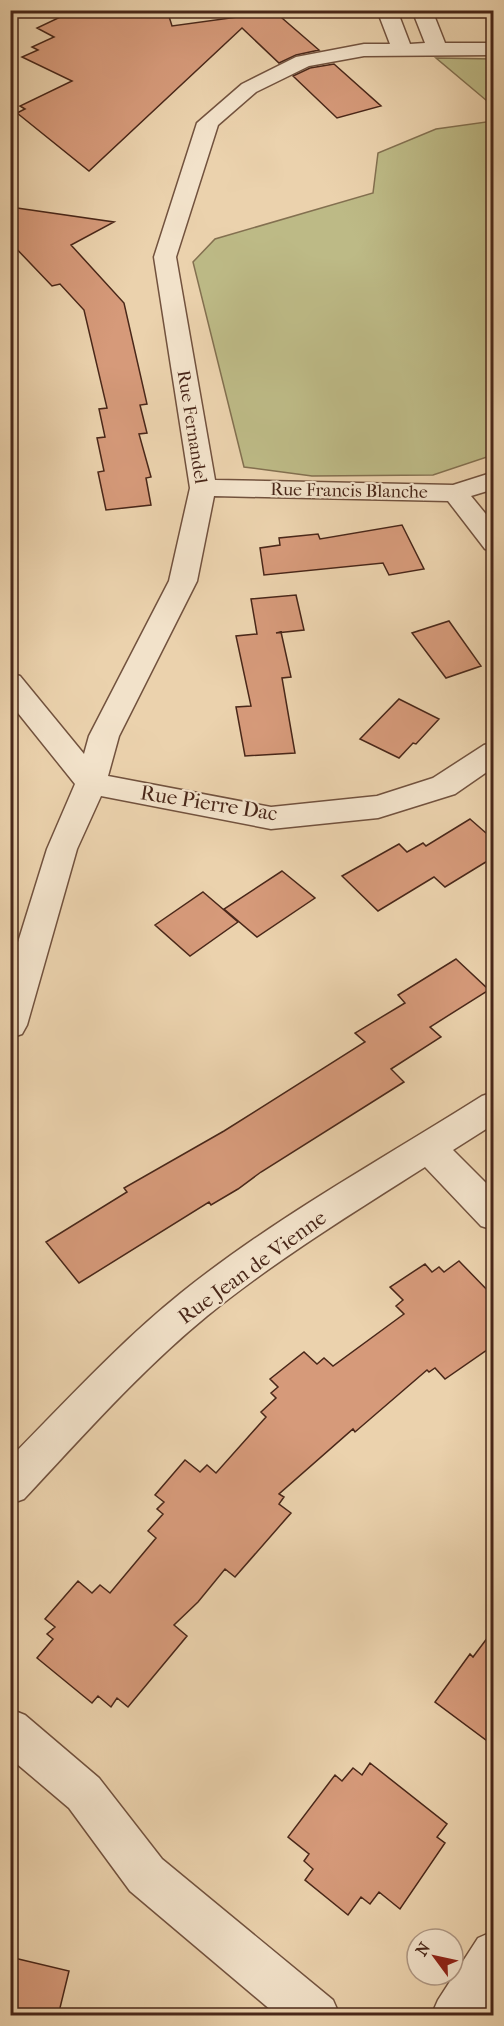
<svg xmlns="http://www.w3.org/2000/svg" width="504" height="2026" viewBox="0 0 504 2026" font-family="'IM FELL French Canon',serif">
<rect width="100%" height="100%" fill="#ebd2ad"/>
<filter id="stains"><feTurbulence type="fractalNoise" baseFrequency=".00333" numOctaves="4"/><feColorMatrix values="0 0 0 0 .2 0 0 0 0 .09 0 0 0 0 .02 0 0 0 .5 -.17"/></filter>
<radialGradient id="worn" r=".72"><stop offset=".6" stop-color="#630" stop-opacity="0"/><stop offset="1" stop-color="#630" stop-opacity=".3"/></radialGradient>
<!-- green -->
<path fill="#bdba86" stroke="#837050" stroke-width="1.5" d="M436,58L493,59V106Z
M493,121V455L433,475L312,476L244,467L193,262L215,239L373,193L378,153L436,129Z"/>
<!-- building -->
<path fill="#d69a7a" stroke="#492719" stroke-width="1.5" d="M75,10H167L172,26L275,12L319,50L296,55L279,63L242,28L89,171L17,113L25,109L20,106L72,81L22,57L38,50L32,47L54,37L37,28Z
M334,64L381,106L337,118L293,76L310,68Z
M10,207L114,222L71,245L124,303L147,404L140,405L147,433L139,434L151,477L146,478L151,505L106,510L98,472L104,471L97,438L105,437L99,409L107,408L84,310L60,284L52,286L10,242Z
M402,525L424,569L389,575L383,563L264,575L260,548L280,545L279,538L318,534L320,539Z
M296,595L304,630L276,633L281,632L291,677L282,678L295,753L245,756L236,707L251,706L236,636L257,634L251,599Z
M449,621L481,666L446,678L412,633Z
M399,699L439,719L416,744L413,743L399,758L360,739Z
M470,819L494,840V857L445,887L434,877L378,911L342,876L399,844L407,852L423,843L426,846Z
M282,871L315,898L257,937L224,909Z
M203,892L238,922L190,956L155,925Z
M456,959L489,990L430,1027L441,1037L391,1069L404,1082L261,1172L238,1189L211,1205L209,1202L79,1283L46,1242L127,1192L124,1188L224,1131L365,1042L355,1033L405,1003L398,995Z
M459,1261L494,1297V1345L445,1379L435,1368L429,1372L427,1370L355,1432L353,1429L279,1494L284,1497L279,1504L291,1513L235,1577L225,1569L198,1602L174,1625L187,1636L128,1707L117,1698L111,1707L98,1696L92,1703L37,1658L53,1639L47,1634L55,1627L45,1619L78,1581L92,1593L100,1585L110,1593L156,1538L148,1531L163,1514L157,1509L164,1502L155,1495L185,1460L200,1472L207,1465L216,1473L266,1417L261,1412L276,1398L271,1393L278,1387L270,1379L304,1352L317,1364L324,1358L333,1366L404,1314L396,1306L403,1300L390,1287L425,1264L432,1272L439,1267L444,1272Z
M494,1629V1746L435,1702L470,1654L473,1657Z
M370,1763L447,1824L437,1837L445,1843L400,1909L379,1892L370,1904L361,1897L348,1915L305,1880L313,1869L304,1861L309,1854L288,1837L335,1775L342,1781L353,1768L362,1775Z
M10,1957L69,1971L58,2016H10Z"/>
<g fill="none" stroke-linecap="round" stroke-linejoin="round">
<!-- minor casing -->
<g stroke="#72523e" stroke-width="3">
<path id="minor" d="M377,10H397L410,44L425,43L412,10H432L445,43H494V55L364,56L309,66L256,92L218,125L176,257L215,480L453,485L494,472V489L471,496L494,524V551L485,549L448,501L214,496L197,581L119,736L108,776L271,807L377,796L433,778L484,745L494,742V767L455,794L378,818L271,829L101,796L77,849L27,1025L22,1034L10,1038V968L47,849L75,784L10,703V673L20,676L84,754L89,736L169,581L190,488L154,257L197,123L242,84L296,57L364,44H390Z
M494,1092V1124L453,1150L494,1191V1230L481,1226L425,1167C351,1214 276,1260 207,1316C140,1371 83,1436 24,1499L10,1504V1458C66,1401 119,1343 181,1293C274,1218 381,1160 482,1096Z
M10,1709L25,1715L99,1778L162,1859L333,2000L340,2016H278L130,1891L69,1808L10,1758Z
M494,1931V1996L481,2016H431L438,2000L478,1938Z"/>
</g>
<!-- minor -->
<use href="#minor" fill="#f2e2ca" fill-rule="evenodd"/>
</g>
<g text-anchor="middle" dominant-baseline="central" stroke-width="4.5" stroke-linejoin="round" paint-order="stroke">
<!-- far-street labels -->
<g font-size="18" fill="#492719" stroke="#f2e2ca">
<text transform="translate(192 427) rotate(81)">Rue Fernandel</text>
<text transform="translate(349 491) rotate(1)">Rue Francis Blanche</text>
</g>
<!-- street labels -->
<g font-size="21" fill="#492719" stroke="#f2e2ca">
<text transform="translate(209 803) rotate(9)">Rue Pierre Dac</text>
<text transform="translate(252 1267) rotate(-36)">Rue Jean de Vienne</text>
</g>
</g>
<!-- margin -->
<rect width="504" height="2026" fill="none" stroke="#ebd2ad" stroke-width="36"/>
<rect x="12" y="12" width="480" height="2002" fill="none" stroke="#492719" stroke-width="3"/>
<rect x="18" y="18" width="468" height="1990" fill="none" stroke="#492719" stroke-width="1.5"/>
<!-- north arrow -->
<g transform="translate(435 1957) rotate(303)"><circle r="28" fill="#f2e2ca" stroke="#ae9783" stroke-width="1.5"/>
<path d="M0-4.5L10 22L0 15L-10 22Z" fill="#8f2418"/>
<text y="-9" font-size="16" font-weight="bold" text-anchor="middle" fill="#492719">N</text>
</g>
<rect width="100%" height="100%" filter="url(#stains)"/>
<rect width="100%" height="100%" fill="url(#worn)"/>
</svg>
